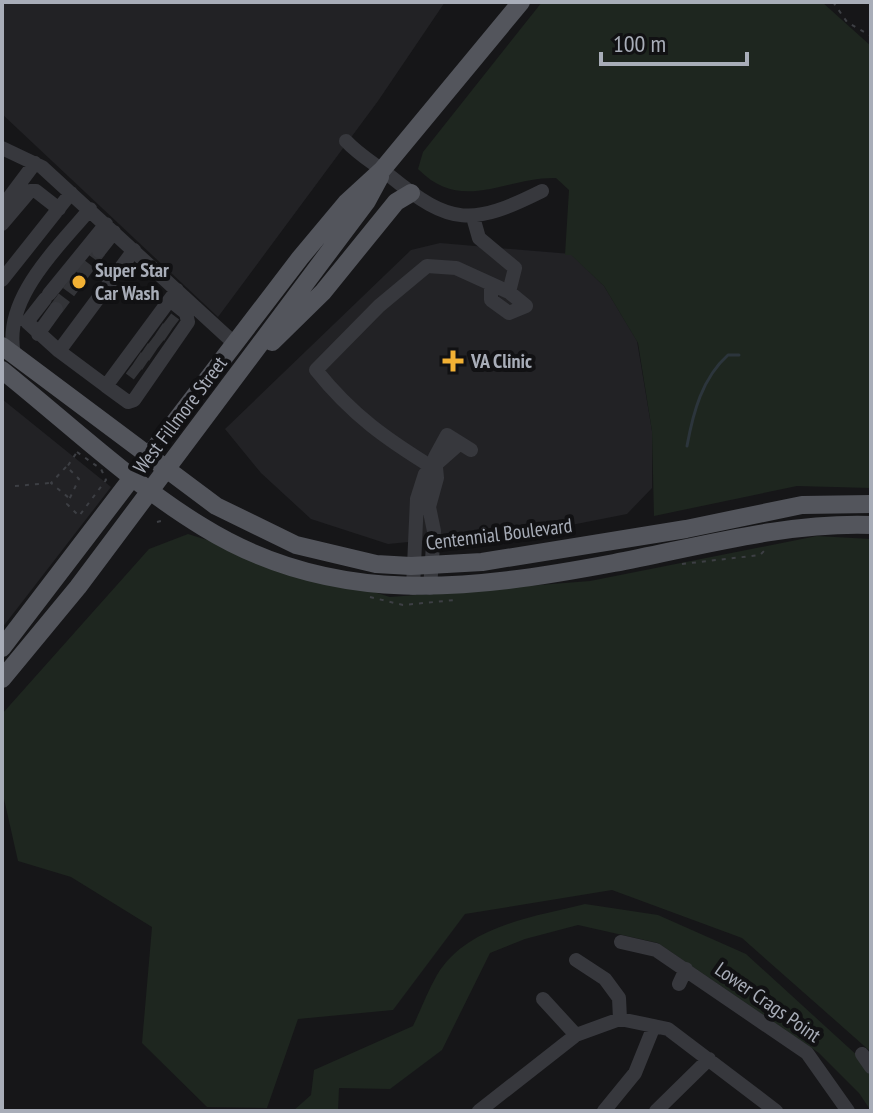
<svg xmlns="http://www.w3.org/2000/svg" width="873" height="1113" viewBox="0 0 873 1113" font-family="'PT Sans Narrow',sans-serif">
<rect width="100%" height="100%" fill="#161618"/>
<!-- built -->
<path fill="#222225" d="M2,2H445L378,101L218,317L2,114Z
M440,243L571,254L604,286L637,341L652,431V488L627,514L561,527L388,544L311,519L261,473L225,429L411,250Z
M2,399L111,487L2,628Z"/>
<!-- green -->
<path fill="#1e261f" d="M542,2H822L871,46V488L797,486L654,516L652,431L638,343L604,286L571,255H565L569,190L556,178C504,177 462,214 418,169L423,152Z
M188,534L390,597L590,581L817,536L871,539V1052L742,938L612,890L465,914L393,1010L298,1019L267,1108L207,1107L142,1043L152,927L71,877L18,861L2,790V714L149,549Z
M585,904L658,915L746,954L860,1058L871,1077V1111L859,1093L819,1053L658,943L578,925L525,939L490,953L442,1050L390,1089L339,1088L338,1111H293L311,1095L314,1070L413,1026C421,1009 428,991 437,975C467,925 534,917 585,904Z"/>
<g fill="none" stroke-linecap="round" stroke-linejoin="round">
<!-- stream -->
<path stroke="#2c353c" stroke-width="3" d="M687,446C693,413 702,378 728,355H739"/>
<!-- minor-tunnel -->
<path stroke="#333438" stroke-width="14" stroke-dasharray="14 7" stroke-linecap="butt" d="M56,309L99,251
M167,319L175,325
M159,329L168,335
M152,339L160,345
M144,349L153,355
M137,358L146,364
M130,368L138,374"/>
<!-- path -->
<path stroke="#3d3f44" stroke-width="2" stroke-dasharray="4 6" stroke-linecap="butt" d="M833,2L847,22L871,36
M77,452L101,469L106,480L79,516L67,504L79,479L67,467Z
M66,467L51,483L69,498
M15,486L50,483
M157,522L165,520
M682,564L760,555L768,547
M370,597L403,605L455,600"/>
<!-- minor -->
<path stroke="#37383d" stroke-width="14" d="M346,141C359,155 375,164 390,176C451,226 472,226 542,191
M2,148L42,167L234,343
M2,207L35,163
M2,224L30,191H36L59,209
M99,251L114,232
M2,280L71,193
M491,287V300L509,313L526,306L509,292
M49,294L106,224
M45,299L27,322L59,351L134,250
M38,334L56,309
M59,351L106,386L177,290
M14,354C2,299 57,249 90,209
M106,386L128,402L134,400L188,322L186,313L170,300
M435,469C386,439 352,415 316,370L379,306L427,266L456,268L509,292L515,268L479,238L473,217
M413,588L417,499L425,474L459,444
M430,588L434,531L429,507L437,478L435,457L447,435L471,450
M621,942L656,950L807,1053L848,1111
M576,960L605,979L619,998L620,1019
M679,984L686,969
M543,999L576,1035
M862,1054L871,1067
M479,1111L576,1035L620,1019L668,1029L776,1111
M604,1111L635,1073L654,1026
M656,1111L709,1059"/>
<!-- major -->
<path stroke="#53555c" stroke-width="18" d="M272,342L323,292L396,202L411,193
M2,346L216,506L296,545L376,564L411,566L482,562L686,529L802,505L871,504
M2,370C67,422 132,484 203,527C334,608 471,590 614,563C698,547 785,522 871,525
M2,648L300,258L346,203L382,170L521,2
M2,679L78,587L367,201L380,177"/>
</g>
<!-- markers -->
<g fill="#f2b134" stroke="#111113" stroke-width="3">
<circle cx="79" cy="282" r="8"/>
<path d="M449 349h8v8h8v8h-8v8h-8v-8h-8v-8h8z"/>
</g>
<g text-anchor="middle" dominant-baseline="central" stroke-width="8" stroke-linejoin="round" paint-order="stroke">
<!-- poi labels -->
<g font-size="20" font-weight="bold" fill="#a8adb8" stroke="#111113" text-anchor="start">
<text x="95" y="270">Super Star<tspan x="95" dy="23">Car Wash</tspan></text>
<text x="471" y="361">VA Clinic</text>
</g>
<!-- street labels -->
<g font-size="20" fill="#a8adb8" stroke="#111113">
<text transform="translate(180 415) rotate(-53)">West Fillmore Street</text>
<text transform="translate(499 534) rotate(-7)">Centennial Boulevard</text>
<text transform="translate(768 1002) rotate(35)">Lower Crags Point</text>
</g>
</g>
<!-- border -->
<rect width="873" height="1113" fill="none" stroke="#a8adb8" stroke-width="8"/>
<!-- scale -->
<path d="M601 52v12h146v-12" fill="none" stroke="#a8adb8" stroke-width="4"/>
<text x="613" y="52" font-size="24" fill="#a8adb8" stroke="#111113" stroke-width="6" paint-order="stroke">100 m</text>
</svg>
